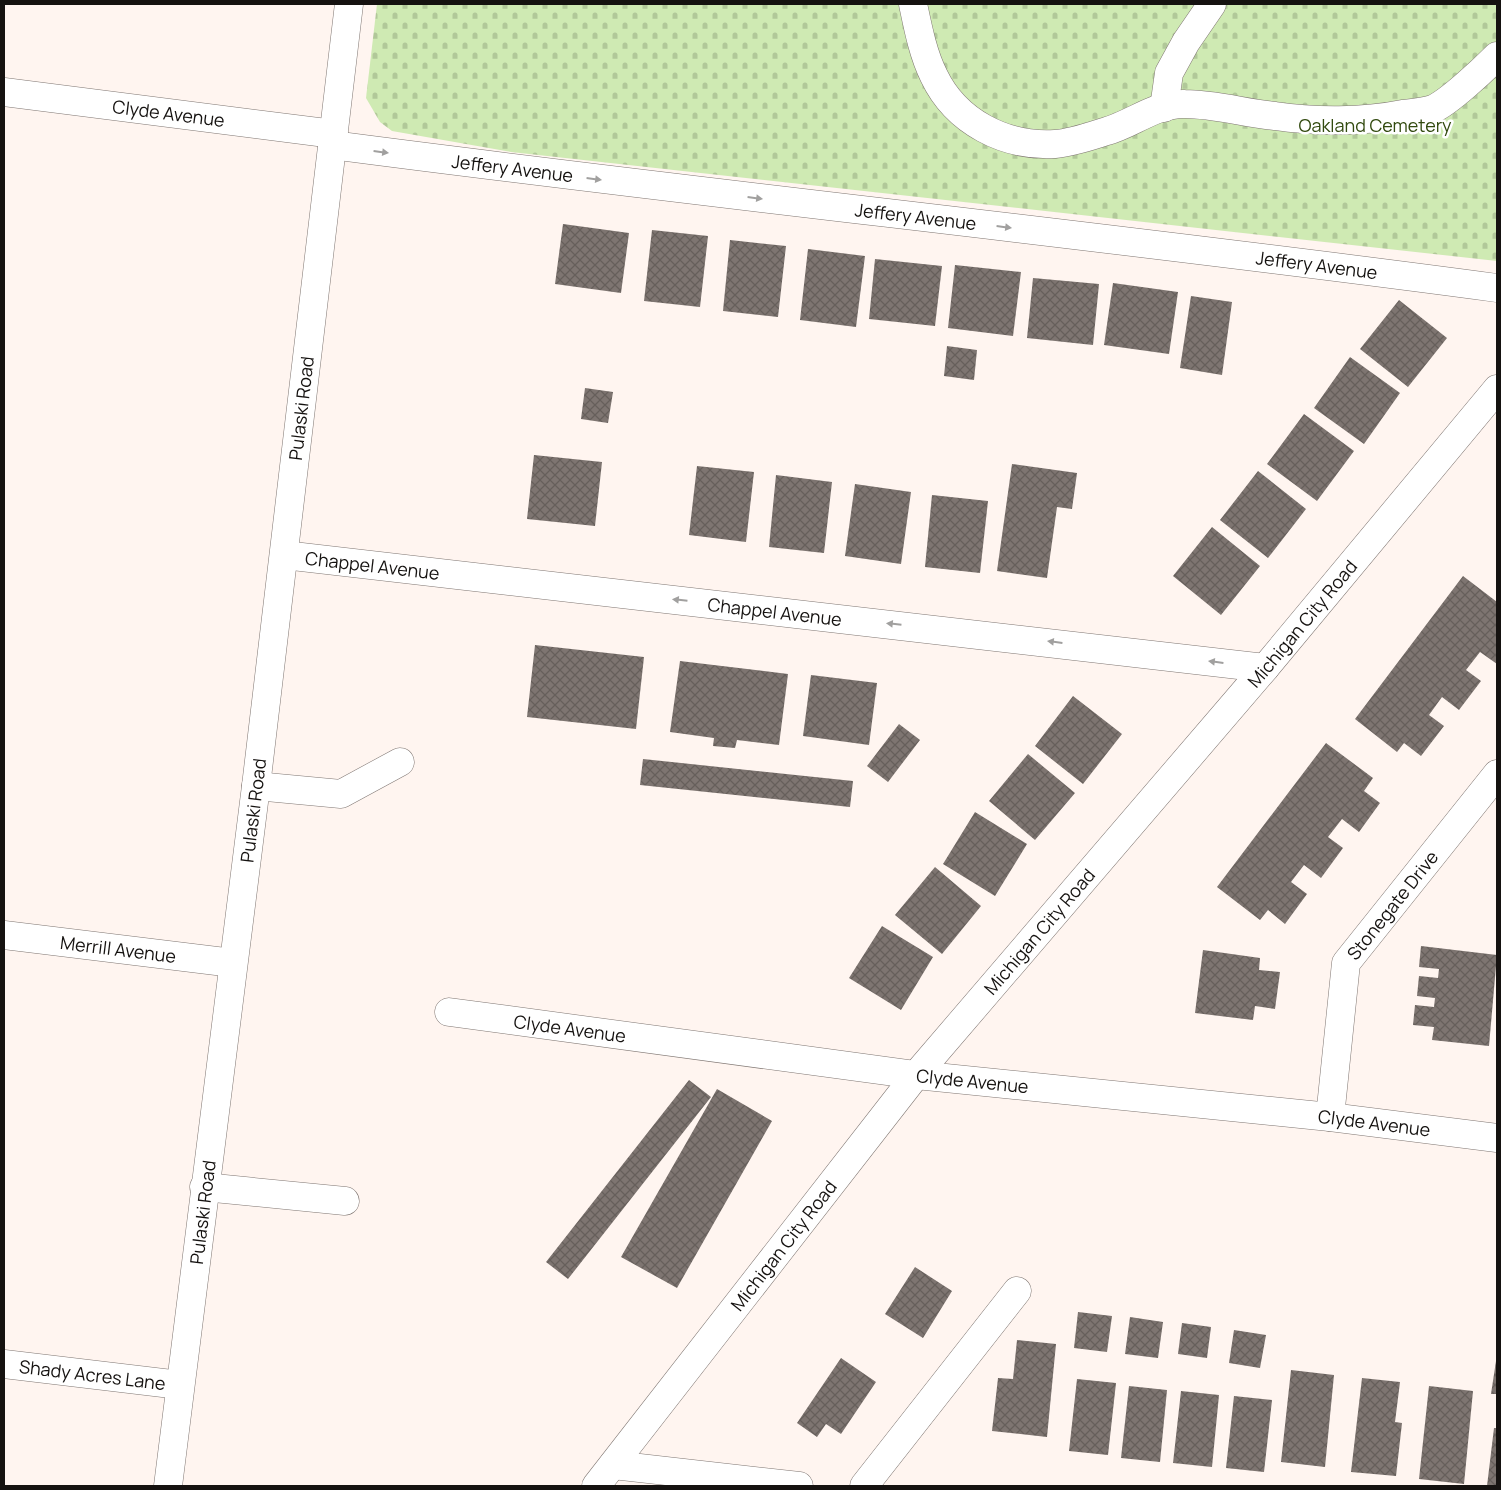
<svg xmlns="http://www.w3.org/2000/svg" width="1501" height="1490" viewBox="0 0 1501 1490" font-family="Manrope,sans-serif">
<defs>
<pattern id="cemetery-stones" width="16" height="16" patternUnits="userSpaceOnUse" patternTransform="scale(1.25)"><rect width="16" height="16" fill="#cfeab3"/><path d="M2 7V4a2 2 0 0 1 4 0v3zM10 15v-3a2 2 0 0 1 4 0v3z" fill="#b1c899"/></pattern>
<pattern id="building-cross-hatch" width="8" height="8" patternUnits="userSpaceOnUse" patternTransform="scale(1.25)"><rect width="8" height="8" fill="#7e7571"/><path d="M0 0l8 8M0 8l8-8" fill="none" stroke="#665f5b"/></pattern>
</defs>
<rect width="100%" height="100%" fill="#fff5f0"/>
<!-- cemetery -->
<path fill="url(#cemetery-stones)" d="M377,4H1497V261L511,152L392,131L380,122L366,98Z"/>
<!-- building -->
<path fill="url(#building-cross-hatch)" d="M563,224L629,233L621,293L555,284Z
M652,230L708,236L700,307L644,301Z
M730,240L786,246L778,317L723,311Z
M808,249L865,256L856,327L800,320Z
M875,259L942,266L935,326L869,319Z
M955,265L1021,272L1013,336L948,328Z
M1033,278L1099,284L1093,345L1027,338Z
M1113,283L1178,292L1169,354L1104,345Z
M1191,296L1232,302L1222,375L1180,368Z
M1399,300L1447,338L1408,387L1360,349Z
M947,346L977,350L974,380L944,376Z
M1350,357L1400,393L1364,444L1314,408Z
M585,388L613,392L608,423L581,419Z
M1304,414L1354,451L1317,501L1267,464Z
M534,455L602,462L595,526L527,519Z
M1012,464L1077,473L1072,509L1057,507L1047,578L997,571Z
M697,466L754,472L746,542L689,535Z
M1258,471L1306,509L1268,558L1220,520Z
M776,475L832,482L824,553L769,547Z
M855,484L911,492L901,564L845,556Z
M932,495L988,501L980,573L925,567Z
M1212,527L1260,566L1221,615L1173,576Z
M1463,576L1497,602V664L1480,652L1466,670L1481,681L1459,710L1442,697L1429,715L1444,726L1421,756L1404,743L1397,752L1355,719Z
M535,645L644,657L636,729L527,717Z
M680,661L788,674L779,745L737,740L735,748L713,746L714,738L670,732Z
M811,675L877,683L869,745L803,736Z
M1073,696L1122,734L1083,784L1035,746Z
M899,724L920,740L888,782L867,766Z
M1326,743L1373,778L1364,791L1380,803L1359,832L1342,819L1328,837L1343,848L1321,878L1304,865L1291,882L1307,894L1285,924L1268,910L1260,920L1217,887Z
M1028,754L1075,793L1035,840L989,801Z
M643,759L853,781L850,807L640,785Z
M975,812L1027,844L995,896L943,864Z
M935,867L981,906L942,954L895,915Z
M882,926L933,957L901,1010L849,978Z
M1421,946L1497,955L1489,1046L1432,1040L1434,1027L1413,1025L1415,1005L1434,1007L1435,998L1417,996L1419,976L1438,978L1439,969L1419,967Z
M1203,950L1260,958L1259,970L1280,972L1275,1009L1255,1006L1253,1020L1195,1013Z
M689,1080L711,1097L568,1279L546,1262Z
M717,1089L772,1121L677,1288L621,1257Z
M915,1267L952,1291L923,1338L885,1314Z
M1078,1312L1112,1316L1107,1352L1074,1348Z
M1130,1317L1163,1322L1158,1358L1125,1354Z
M1182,1323L1211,1327L1207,1358L1178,1354Z
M1234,1330L1266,1335L1260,1368L1229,1363Z
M1017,1340L1056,1344L1047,1437L992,1431L998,1378L1013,1379Z
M841,1358L876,1382L841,1434L826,1424L817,1437L797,1423Z
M1496,1361H1497V1394H1491Z
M1291,1370L1334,1375L1325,1467L1281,1462Z
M1362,1378L1400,1382L1395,1422L1402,1423L1396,1476L1351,1472Z
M1077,1379L1116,1383L1108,1455L1069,1451Z
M1129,1386L1167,1390L1160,1462L1121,1458Z
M1429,1386L1473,1391L1464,1484L1419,1479Z
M1181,1391L1219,1395L1212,1467L1173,1463Z
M1234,1396L1272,1400L1264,1472L1226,1468Z
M1494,1428H1497V1486H1487Z"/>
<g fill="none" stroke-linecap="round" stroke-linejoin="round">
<!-- minor casing -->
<g stroke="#7f7672" stroke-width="29">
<g id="minor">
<path d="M913,4C918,28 923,54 934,76C956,122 1005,147 1055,144C1072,143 1091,136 1107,131C1132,124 1157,103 1185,104C1214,104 1245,113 1275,116C1315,122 1363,122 1403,114C1412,113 1424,112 1433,109C1449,102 1483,70 1497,56"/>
<path id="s1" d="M4,92L334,134"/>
<path d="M1164,108L1169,73L1186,42L1212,4"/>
<path id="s2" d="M332,145C720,196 1110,236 1497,288"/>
<path id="s3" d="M284,555L1265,668"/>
<path d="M256,786L341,794L400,762"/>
<path id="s4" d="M4,935L233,963"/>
<path id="s5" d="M449,1012L916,1075L1330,1117L1497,1138"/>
<path id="s6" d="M1330,1117L1346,963L1497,774"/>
<path d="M204,1187L345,1201"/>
<path id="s7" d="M4,1364L180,1385"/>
<path d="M613,1465L799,1486"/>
<path id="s8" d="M168,1486L256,786L349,4"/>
<path id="s9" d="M596,1486L916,1075L1265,668L1497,389"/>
<path d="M864,1486L1017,1291"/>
</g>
</g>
<!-- minor -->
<use href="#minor" stroke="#fff" stroke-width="28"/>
</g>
<!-- one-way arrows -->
<defs><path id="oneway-solid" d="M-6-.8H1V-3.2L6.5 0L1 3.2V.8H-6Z" transform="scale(1.25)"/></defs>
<g fill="#a1a09f">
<use href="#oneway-solid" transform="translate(381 152) rotate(7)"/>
<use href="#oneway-solid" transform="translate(594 179) rotate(7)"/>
<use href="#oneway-solid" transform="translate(755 198) rotate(7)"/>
<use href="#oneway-solid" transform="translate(1004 227) rotate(7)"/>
<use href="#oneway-solid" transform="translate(680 600) rotate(-174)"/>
<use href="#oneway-solid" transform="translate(894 624) rotate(-174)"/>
<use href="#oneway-solid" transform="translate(1055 642) rotate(-173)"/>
<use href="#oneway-solid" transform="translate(1216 662) rotate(-173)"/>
</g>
<g text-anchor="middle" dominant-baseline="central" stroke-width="5" stroke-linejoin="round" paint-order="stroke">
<!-- street labels -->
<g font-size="18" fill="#151210" stroke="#fff">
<text stroke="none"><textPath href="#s1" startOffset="166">Clyde Avenue</textPath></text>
<text stroke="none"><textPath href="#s2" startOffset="182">Jeffery Avenue</textPath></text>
<text stroke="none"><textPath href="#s2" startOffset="588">Jeffery Avenue</textPath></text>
<text stroke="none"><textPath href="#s2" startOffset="992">Jeffery Avenue</textPath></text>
<text stroke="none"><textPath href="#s8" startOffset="1086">Pulaski Road</textPath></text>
<text stroke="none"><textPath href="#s3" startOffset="89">Chappel Avenue</textPath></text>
<text stroke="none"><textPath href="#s3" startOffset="494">Chappel Avenue</textPath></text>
<text stroke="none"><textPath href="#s9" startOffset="1115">Michigan City Road</textPath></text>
<text stroke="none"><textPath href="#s8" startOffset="681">Pulaski Road</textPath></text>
<text stroke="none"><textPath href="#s6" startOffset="229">Stonegate Drive</textPath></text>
<text stroke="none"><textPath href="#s9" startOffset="710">Michigan City Road</textPath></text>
<text stroke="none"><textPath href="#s4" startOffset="115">Merrill Avenue</textPath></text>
<text stroke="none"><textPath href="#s5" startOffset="122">Clyde Avenue</textPath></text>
<text stroke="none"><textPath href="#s5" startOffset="528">Clyde Avenue</textPath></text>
<text stroke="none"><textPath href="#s5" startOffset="932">Clyde Avenue</textPath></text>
<text stroke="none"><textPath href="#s8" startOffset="276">Pulaski Road</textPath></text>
<text stroke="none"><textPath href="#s9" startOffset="305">Michigan City Road</textPath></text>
<text stroke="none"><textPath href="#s7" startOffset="89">Shady Acres Lane</textPath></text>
</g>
<!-- park labels -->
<g font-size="18" fill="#324a0f" stroke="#fff">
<text x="1375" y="125">Oakland Cemetery</text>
</g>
</g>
<!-- border -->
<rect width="1501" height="1490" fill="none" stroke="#151210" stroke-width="10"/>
</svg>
